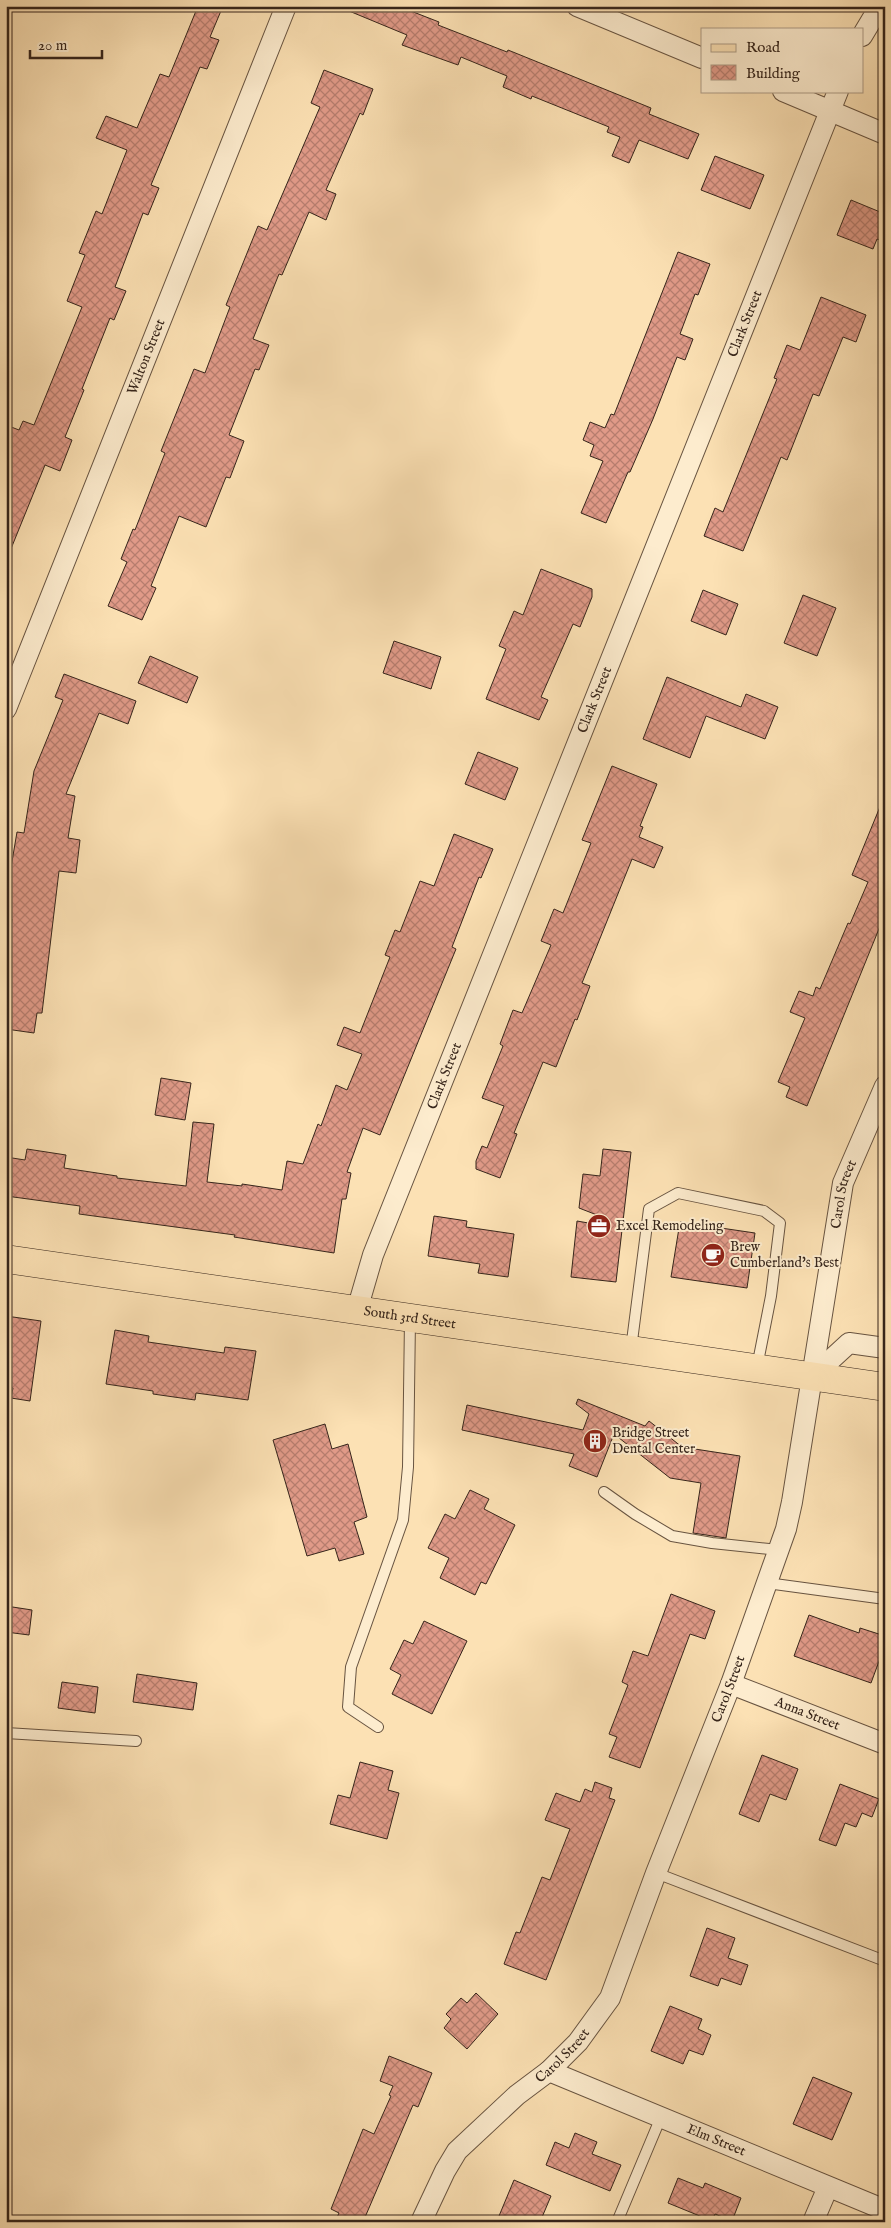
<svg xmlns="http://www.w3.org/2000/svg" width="891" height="2228" viewBox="0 0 891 2228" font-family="'IM FELL English',serif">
<defs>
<pattern id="building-cross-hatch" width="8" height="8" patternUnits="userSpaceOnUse" patternTransform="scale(1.25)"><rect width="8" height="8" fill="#e09a88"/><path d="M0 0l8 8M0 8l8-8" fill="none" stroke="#b67d6e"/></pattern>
</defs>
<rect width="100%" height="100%" fill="#fce1b4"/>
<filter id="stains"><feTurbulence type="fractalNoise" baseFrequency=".004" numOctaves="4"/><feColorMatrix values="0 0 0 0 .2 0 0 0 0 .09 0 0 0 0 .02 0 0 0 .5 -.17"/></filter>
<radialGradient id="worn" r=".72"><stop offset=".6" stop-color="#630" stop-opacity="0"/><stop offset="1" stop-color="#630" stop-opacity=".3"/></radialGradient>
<!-- building -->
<path fill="url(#building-cross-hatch)" stroke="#36251b" d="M198,6H223L210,37L219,40L207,69L200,67L151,185L159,188L148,215L143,213L115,287L126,291L114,320L110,318L82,389L84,390L65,437L72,440L60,471L45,465L6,561V425L19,430L23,421L34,425L82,307L67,301L85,255L79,253L96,211L102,214L127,150L96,138L106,116L137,128L160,74L169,77Z
M337,6H398L439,22L438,25L507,52L508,50L651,108L649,114L699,134L688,159L639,140L629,163L612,156L620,137L607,132L609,127L532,96L531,99L503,87L507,76L461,57L458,65L402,45L407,35Z
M324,70L373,89L363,115L360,113L326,190L336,194L326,220L309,212L282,275L279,274L253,339L269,345L259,370L255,369L229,435L244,441L230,478L226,477L206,527L179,516L151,586L156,588L142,620L108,606L127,562L121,559L133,529L135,530L165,453L161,451L194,369L205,373L230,307L226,305L258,226L267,230L320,107L311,103Z
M715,156L764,175L750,209L701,190Z
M851,200L885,214V242L877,239L873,249L837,235Z
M678,252L710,264L698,295L695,294L680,334L693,339L685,360L677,357L653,419L630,472H628L606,523L581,513L603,461L590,456L594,445L583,440L590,422L605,428L611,414L614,415Z
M821,297L866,315L856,342L843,337L819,396L813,394L787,460L781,457L743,551L704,536L715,508L723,512L777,379L774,378L787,345L800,350Z
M541,569L592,589V597L580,627L573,624L541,697L548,700L539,720L486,699L506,649L499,646L514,611L523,615Z
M703,590L738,604L726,635L691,621Z
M803,595L836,608L817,656L784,643Z
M394,641L441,657L431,689L383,673Z
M150,656L198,677L187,703L138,683Z
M64,674L136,701L128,724L99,713L66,794L75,796L68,838L80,840L76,873L59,871L42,1013H37L34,1033L6,1029V971L12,919L6,918V897L17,832L24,833L34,771L63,700L55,697Z
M667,677L741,707L746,694L778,707L765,739L706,716L690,758L643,739Z
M478,752L518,768L505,800L465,784Z
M612,766L657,784L640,826L643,827L639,837L663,847L654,868L632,859L582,983L590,986L577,1020L575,1019L556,1067L543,1062L514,1133L517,1134L500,1178L476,1169V1161L482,1146L487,1148L504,1106L482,1098L503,1046L500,1044L513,1010L522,1013L551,945L541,941L554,909L563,913L591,843L582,840Z
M884,797L885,914L807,1106L786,1097L790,1087L778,1082L805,1018L790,1012L799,991L813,996L816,987L820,989L848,923L850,924L868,882L852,875Z
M454,834L493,849L481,878L479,877L452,947L456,949L380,1135L363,1128L347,1172L351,1173L346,1199H342L334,1253L234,1237L235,1235L79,1214L80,1206L6,1196V1157L25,1160L27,1149L66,1155L64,1168L117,1176V1178L186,1186L193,1122L214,1124L207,1182L242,1186V1184L282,1190L287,1161L303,1164L318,1124L321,1126L336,1085L347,1090L362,1054L337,1045L344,1027L360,1033L390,957L385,955L395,930L400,932L420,881L434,886Z
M161,1078L191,1083L185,1120L155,1115Z
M603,1149L631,1152L616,1282L571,1277L577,1221L594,1224L597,1215L579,1208L583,1174L600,1176Z
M434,1216L467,1221L466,1227L514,1234L508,1277L478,1273L480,1264L428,1256Z
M680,1222L755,1233L747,1288L671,1277Z
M6,1316L41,1321L30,1401L11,1398L13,1388L6,1387Z
M115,1330L149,1336L148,1342L224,1353L225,1347L256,1351L248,1400L196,1393L195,1400L153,1394V1391L106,1384Z
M578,1399L645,1426L649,1421L682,1447L740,1456L726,1538L693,1533L701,1483L670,1478L614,1434L597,1477L569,1466L574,1454L462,1430L467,1405L583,1430L589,1414L576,1404Z
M325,1424L332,1449L348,1444L367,1517L354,1522L364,1554L339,1561L335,1548L307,1556L273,1440Z
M470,1490L489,1499L484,1509L515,1525L486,1584L481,1582L475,1595L440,1578L449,1558L428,1548L445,1514L455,1519Z
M671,1594L715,1611L705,1639L690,1634L640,1768L609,1757L617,1737L609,1734L628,1685L622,1682L633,1651L648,1656Z
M6,1606L32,1610L29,1635L6,1632Z
M809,1615L859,1633L860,1628L885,1636V1645L871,1683L794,1656Z
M424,1621L467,1641L432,1714L392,1694L401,1675L390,1669L404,1640L413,1644Z
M137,1674L197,1683L193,1710L133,1702Z
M62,1682L98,1687L95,1713L58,1708Z
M762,1755L798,1769L786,1800L770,1794L759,1822L739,1814Z
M360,1762L393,1771L388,1790L399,1793L387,1839L330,1824L338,1795L350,1798Z
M595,1782L612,1788L609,1798L615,1800L546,1980L504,1964L516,1932L520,1933L542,1877L550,1880L570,1829L545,1820L556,1793L580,1802L585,1789L592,1792Z
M840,1784L879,1799L872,1817L862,1813L856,1827L845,1823L836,1846L819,1840Z
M707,1928L735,1938L728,1958L748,1965L741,1985L721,1978L718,1986L690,1976Z
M476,1993L498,2014L467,2049L444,2028L451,2019L446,2014L461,1998L467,2003Z
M670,2006L702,2019L698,2029L711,2035L703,2055L689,2050L683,2064L651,2051Z
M389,2056L432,2073L418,2107L413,2105L363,2222H335L339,2213L331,2209L363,2129L374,2134L391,2096L389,2095L393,2086L380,2081Z
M813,2077L852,2093L832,2140L793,2124Z
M575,2133L597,2142L592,2154L621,2165L610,2191L546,2165L555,2142L569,2148Z
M678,2178L703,2188L705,2183L741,2198L732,2221L715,2214L712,2221L668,2203Z
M514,2180L551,2196L540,2222H514L499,2216Z"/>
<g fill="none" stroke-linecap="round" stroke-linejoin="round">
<!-- lane casing -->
<g stroke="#685441" stroke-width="12">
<path id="lane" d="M631,1349L649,1209L678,1193L764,1211L780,1223L771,1296L757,1367
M604,1492L635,1514L672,1536L712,1543L779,1550
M767,1583L885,1599
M378,1727L348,1707L351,1667L403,1520L408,1467L410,1319
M6,1733L136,1741
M656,1873L885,1961
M617,2222L661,2117"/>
</g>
<!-- street casing -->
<g stroke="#685441" stroke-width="22">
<g id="street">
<path d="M577,6L702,58"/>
<path d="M862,36L880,6"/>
<path d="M783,91L885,134"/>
<path id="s1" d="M6,709L286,6"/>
<path id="s2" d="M357,1310L373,1255L838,91"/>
<path d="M812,1377L849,1343L885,1348"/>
<path id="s3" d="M731,1684L885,1744"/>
<path id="s4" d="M549,2071L885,2210"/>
<path id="s5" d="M421,2222L445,2171L457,2151L517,2095L549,2071L578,2042L610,1998L656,1873L731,1684L786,1529L792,1502L843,1183L885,1086"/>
<path d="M813,2222L828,2187"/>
</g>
</g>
<!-- primary casing -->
<g stroke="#36251b" stroke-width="29">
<g id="primary">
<path id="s6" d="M6,1259L885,1387"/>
</g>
</g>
<!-- lane -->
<use href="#lane" stroke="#fdecce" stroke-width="10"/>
<!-- street -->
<use href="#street" stroke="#fdecce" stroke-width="20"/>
<!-- primary -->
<use href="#primary" stroke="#fce1b4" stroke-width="28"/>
</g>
<!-- icons -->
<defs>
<g id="office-disc" transform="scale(1.25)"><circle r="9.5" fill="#8f2418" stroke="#fdecce"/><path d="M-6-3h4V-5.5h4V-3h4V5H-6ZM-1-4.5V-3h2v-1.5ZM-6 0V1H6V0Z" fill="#fff"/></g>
<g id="cafe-disc" transform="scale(1.25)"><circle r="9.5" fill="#8f2418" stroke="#fdecce"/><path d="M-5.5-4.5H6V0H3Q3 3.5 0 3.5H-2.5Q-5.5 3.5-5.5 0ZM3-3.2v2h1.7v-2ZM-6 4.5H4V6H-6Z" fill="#fff"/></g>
<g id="building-disc" transform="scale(1.25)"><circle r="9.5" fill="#8f2418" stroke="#fdecce"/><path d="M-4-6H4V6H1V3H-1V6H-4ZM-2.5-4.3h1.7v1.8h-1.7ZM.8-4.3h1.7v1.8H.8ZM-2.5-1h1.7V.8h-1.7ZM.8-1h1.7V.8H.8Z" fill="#fff"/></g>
</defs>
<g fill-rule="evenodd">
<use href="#office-disc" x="599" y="1226"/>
<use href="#cafe-disc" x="713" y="1255"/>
<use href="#building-disc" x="595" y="1441"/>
</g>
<g text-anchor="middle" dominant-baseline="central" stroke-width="4" stroke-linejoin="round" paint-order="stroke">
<!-- street labels -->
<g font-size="14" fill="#36251b" stroke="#fdecce">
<text stroke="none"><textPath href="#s2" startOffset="1060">Clark Street</textPath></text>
<text stroke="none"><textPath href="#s1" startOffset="379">Walton Street</textPath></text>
<text stroke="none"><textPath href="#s2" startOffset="655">Clark Street</textPath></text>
<text stroke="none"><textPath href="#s2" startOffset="250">Clark Street</textPath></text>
<text stroke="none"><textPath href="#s5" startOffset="1138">Carol Street</textPath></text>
<text stroke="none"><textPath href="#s6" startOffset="408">South 3rd Street</textPath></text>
<text stroke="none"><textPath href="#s5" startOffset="628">Carol Street</textPath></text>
<text stroke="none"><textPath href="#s3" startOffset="82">Anna Street</textPath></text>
<text stroke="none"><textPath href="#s5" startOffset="222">Carol Street</textPath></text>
<text stroke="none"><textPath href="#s4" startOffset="181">Elm Street</textPath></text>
</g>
<!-- poi labels -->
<g font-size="14" fill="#36251b" stroke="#fdecce" text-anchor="start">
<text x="616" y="1226">Excel Remodeling</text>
<text x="730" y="1247">Brew<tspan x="730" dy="16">Cumberland's Best</tspan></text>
<text x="612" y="1433">Bridge Street<tspan x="612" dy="16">Dental Center</tspan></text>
</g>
</g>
<!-- margin -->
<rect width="891" height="2228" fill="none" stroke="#fce1b4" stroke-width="25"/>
<rect x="8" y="8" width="876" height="2213" fill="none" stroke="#36251b" stroke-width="2.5"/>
<rect x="12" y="12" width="866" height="2203" fill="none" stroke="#36251b"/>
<!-- legend -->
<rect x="701" y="28" width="162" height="65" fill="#fdecce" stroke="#ad9c86"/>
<rect x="711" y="44" width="25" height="8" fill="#fce1b4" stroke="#ad9c86"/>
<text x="746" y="52" font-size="15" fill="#36251b">Road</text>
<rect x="711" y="65" width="25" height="15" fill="url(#building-cross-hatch)" stroke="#ad9c86"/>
<text x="746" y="78" font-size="15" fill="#36251b">Building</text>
<!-- scale -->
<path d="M30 50v8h72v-8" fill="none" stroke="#36251b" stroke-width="2.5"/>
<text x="38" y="50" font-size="15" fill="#36251b" stroke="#fdecce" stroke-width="4" paint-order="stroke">20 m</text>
<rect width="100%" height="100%" filter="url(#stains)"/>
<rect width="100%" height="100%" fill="url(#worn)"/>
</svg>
